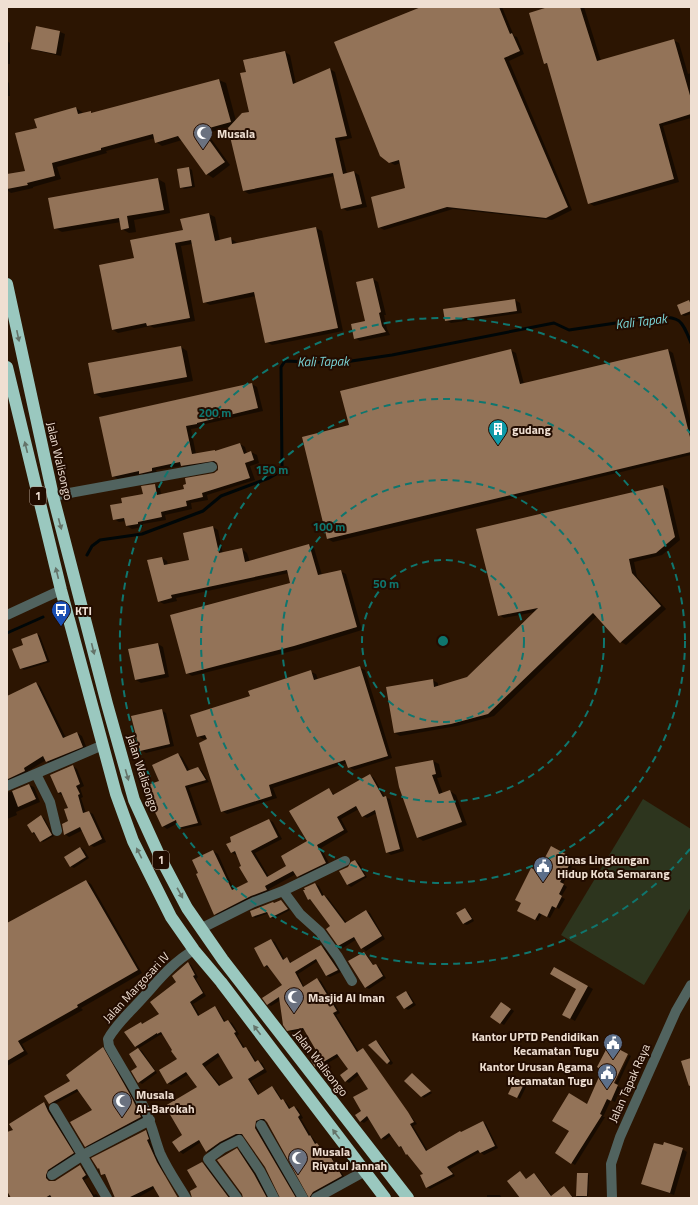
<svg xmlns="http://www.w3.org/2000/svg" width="698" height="1205" viewBox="0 0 698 1205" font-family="'Titillium Web',sans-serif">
<rect width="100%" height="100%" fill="#2c1502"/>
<!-- green -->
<path fill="#2d351e" d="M643,799L691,829V907L644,985L561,935Z"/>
<!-- shadow -->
<path fill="#0007" fill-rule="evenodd" d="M423,7H502L514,36L517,37L524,54L509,61L572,210L552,220L453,209L384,230L379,227L406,189L401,163L395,165L389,162Z
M551,7H584L601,61L673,40L679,43L688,74L691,73V118L663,126L679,182L594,206L589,203L549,65L545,63Z
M60,32L65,34L61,56L38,51L33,48Z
M7,41L10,43V64H7Z
M285,52L290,55L296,84L330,69L335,72L352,138L339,141L347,174L354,172L359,175L367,207L347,211L342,208L335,176L249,194L244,191L229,127L207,133L230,165L213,178L207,174L182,140L162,146L156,142L155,138L106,151L107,153L57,167L61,179L33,187V188L11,193L7,190V175L26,171L38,128L76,108L82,112L83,114L90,112L93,114L219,80L226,83L236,121L250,113L247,73Z
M7,81L9,83L10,96H7Z
M189,168L192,170L195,187L184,189L181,187Z
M158,179L165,183L170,213L134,220L136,232L129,233L122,229L121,222L62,232L55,228Z
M209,214L215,217L220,241L230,238L236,242L237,244L316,228L322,231L343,331L272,345L266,342L256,296L210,305L204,302L192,244L181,246L195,321L154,328L150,326L118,333L112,329L135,259L184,231Z
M373,279L378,282L386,315H384L387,329L390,335L360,341L355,338L366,322Z
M515,300L520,303L522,313L451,323L446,320Z
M689,301L691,302V314L685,316L682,315L678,305Z
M181,347L187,351L193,381L102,398L95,394Z
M510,350L516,353L524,384L668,350L673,353L690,419H691V455L333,542L328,539L350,426Z
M252,384L257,387L263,411L201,425L202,427L191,429L196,454L217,452L240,444L245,447L247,454L251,452L257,455L259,463L250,466L255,480L207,495L208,500L191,503L192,509L165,515L166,520L143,524V527L132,529L127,526L126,521L119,522L114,519L123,504L144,495L155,485L160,488L161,495L185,490L214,474L219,470L218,463L187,468L182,466L156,470L157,474L145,476L142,474L118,479L113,476L100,417Z
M663,486L668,489L680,540L662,555L634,562L637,577L666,609L626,645L621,642L597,616L494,716L457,726L400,736L395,733L432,680L438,683V686L468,678L535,612L504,618L499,615Z
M213,527L218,530L223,554L242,549L247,553L250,562L309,545L314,548L322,575L340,571L346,574L362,630L300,649L192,676L187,673L291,584L289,573L176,598L177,601L164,604L158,601L162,558L167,561L168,566L190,561Z
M37,634L40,636L50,662L24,670L21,668L24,646Z
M158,644L163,647L169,677L141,683L136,680Z
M360,668L365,670L392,758L354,770L349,767L347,763L273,788L277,798L227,814L222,811L211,738L203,739L198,736L251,697L311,672L316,674L318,680Z
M36,683L40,686L66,738L77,733L82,736L87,749L51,764L46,762V760L28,771L29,774L7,784V697Z
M161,710L166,713L174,746L146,753L141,750Z
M178,754L182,757L190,771L198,768L202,771L209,782L189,788L202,825L183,829L179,827L178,823L167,829L163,826L161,782Z
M433,761L439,764L442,777L437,778L443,794L450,791L456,795L467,825L423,841L417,837L396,768Z
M73,766L77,769L84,786L80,788L83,797L81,798L86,813L89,812L93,814L106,842L94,847L90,845L83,830L69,837L65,834L69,821L70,808L62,795L58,793Z
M370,775L374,778L385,797L390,799L404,851L391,855L387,852L377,813L367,818L363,816L359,809L341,819L348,832L321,848L330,865L302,879L296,874L269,889L271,892L219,916L215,914L199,873L213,851L218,854L234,890L249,882L238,854L236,855L231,852L269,820L273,822L282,839L255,853L269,877L287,866L308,842L329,790L335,795Z
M29,785L34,787L40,802L16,812L17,815L7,819V793Z
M41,817L44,818L54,836L43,842L33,833L28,825Z
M81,848L84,850L89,858L74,868L70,866L65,857Z
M552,848L575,860L563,884L567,887L561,897L565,899L559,909L556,907L550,918L542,914L538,921L519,910Z
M355,861L359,863L367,877L351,887L348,885L341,872L349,867Z
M86,881L91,884L142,973L81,1008L83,1010L22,1044L28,1054L7,1066V925Z
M315,884L319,886L324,896L328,898L347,923L366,911L370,913L385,939L366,951L362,948L357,939L343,948L339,946L327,929L332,926L313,901L309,899Z
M281,901L290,910L273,919L269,913L255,918L253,916Z
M465,909L468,911L474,921L467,925L464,924L457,914Z
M271,940L275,942L285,960L287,958L292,963L321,946L325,948L341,972L330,977L327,976L318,961L298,974L304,987L317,979L321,981L340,1013L336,1015L359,1052L363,1050L365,1051H363L410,1117L411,1116L417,1124L413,1126L428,1151L483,1122L486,1124L498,1148L484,1155L480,1152L450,1169L455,1176L430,1189L427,1187L425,1174L410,1156L400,1146L392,1135L385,1140L381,1138L369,1119L364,1123L360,1121L362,1111L370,1089L360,1074L349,1083L346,1081L349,1069L340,1056L319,1068L316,1066L319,1053L305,1030L292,1032L288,1030L281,1000L271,1006L268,1004L283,985L270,967L268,968L265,966Z
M364,953L367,955L374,966L376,965L379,967L386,978L369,989L365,987Z
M188,963L191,965L198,977L196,979L206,996L193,1004L200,1016L215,1008L218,1010L226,1022L228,1021L232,1023L239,1034L237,1036L245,1048L249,1050L257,1062L258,1061L262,1063L267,1072L251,1081L259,1095L272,1088L276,1090L282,1100L286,1102L291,1109L294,1107L298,1109L303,1118L301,1119L312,1137L324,1152L326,1151L329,1153L345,1178L312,1198L310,1197L267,1121H262L298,1198H281L266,1167L244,1136H240L211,1153L207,1151L201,1142L183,1154L179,1151L199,1087L189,1074L171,1085L168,1083L178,1059L164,1034L160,1035L139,1048L135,1046L141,1023L143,1024L160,1015ZM220,1056L234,1079L221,1086L205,1067Z
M554,968L593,989L575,1021L563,1014L578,988Z
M406,992L409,994L416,1005L408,1010L405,1008Z
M505,1005L514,1011L504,1025L491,1017Z
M376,1041L379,1043L393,1063L391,1065L387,1063Z
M609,1045L611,1087L613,1088L629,1055L631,1056L617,1086L621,1088L615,1102L611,1100L603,1117H605L575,1165L556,1153L587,1105L604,1069Z
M103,1048L106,1050L135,1101L144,1119L89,1148L86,1146L93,1110L79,1091L53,1105L50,1103Z
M138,1049L142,1051L157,1073L142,1084L139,1082Z
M415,1076L432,1093L424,1098L422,1096Z
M516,1079L527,1085L520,1099L510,1093Z
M44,1103L47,1105L76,1155L48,1177L49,1181L55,1182L80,1166L83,1168L89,1177L84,1180L94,1195L96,1194L100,1198H12L7,1182V1134L14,1130Z
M146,1131L149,1133L151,1141L150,1142L165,1175L160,1178L172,1198H161L155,1188L137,1198H121L107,1176L102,1174L100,1169L98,1168Z
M682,1149L687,1152L674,1195L642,1183Z
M237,1150L241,1152L258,1177L269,1198H244Z
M202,1163L206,1165L230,1198H194L198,1187Z
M520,1173L527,1180L534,1174L537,1176L552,1196L564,1187L574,1198H521Z
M578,1174L589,1175L588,1196L577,1198Z
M487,1195H500L502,1198H487Z"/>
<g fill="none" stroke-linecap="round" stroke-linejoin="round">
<!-- stream -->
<path stroke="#000708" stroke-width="3" d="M87,555L92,546L100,540L142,534L203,511L221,496L269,478L278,473L282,466L281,367L285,361L338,363L392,355L554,323L569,330L656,317C681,316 682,321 691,343
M7,633L43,617"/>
</g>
<!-- building -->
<path fill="#937358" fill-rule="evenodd" d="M421,7H499L510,34L512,33L520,51L504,58L568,207L546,218L447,207L378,228L371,197L405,188L399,160L389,163L380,156L334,42Z
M548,7H580L597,61L674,39L691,99V114L659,124L674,179L588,204L547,63L544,64L529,13Z
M36,26L60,31L56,54L31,49Z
M285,51L293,84L330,68L347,136L335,138L343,174L354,171L362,204L341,209L333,173L243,191L228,128L242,113L249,112L240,73L246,72L243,60Z
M219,79L231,122L202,130L225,162L206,175L178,136L155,143L153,134L101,148V150L52,163L55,176L27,183L28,185L7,189V174L25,171L15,133L37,128L34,119L76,107L78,114L91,111V113Z
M189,167L192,186L180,188L177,169Z
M158,178L164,210L127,216L129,228L121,230L119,218L54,229L48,198Z
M209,213L215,241L231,237L232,244L316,227L338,328L265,343L254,292L203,303L191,240L175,243L190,318L147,326L146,323L112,330L99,265L134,258L130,240L183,230L180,219Z
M373,278L381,312L379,313L382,326L386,332L354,339L351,324L365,321L356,282Z
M515,299L517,311L445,321L443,309Z
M689,300L691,305V311L681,315L677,305Z
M181,346L187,377L94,394L88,363Z
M511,349L520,384L668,349L691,441V452L327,539L302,437L349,425L340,391Z
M252,383L258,408L197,423V424L186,426L192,454L215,450V451L240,443L244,454L251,451L254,460L245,463L250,478L202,493L203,497L186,501L187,506L161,512L162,517L138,522V524L126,526L124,518L113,520L110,505L122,503L121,498L143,494L141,486L155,484L157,495L184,489L183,485L186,484L185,478L214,473L218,470V466L217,463L214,461L181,466L180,462L152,468V471L139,474V471L112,477L99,417Z
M663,485L675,537L656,553L629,559L632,573L661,606L620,643L593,613L488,714L451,724L394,733L386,687L433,679L434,687L467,677L538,608L498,616L476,529Z
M213,526L219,553L242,548L245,562L309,544L318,575L341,570L357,627L294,646L186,674L170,615L290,583L287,570L171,595L172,598L158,602L147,560L162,557L164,565L189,560L183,533Z
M37,633L47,661L20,669L12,649L23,645L21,639Z
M158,643L165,674L135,680L128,649Z
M360,666L388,756L348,768L345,760L269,785L272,796L221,812L199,743L207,739L205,735L197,737L190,715L250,696L248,691L311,670L314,680Z
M36,682L63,738L77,732L83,747L46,762L43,756L24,768L25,771L8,779L7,696Z
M162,709L170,744L140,751L131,716Z
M178,753L187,771L198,767L206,780L185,786L198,823L178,828L176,820L162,827L154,810L147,785L159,781L152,765Z
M433,760L436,774L432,775L439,794L450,790L462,822L417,838L399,787L395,767Z
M73,765L80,784L76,786L80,794L78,795L83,813L89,811L102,839L89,846L80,827L64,835L62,824L68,821L64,809L68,808L61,792L58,793L50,775Z
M370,774L383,797L386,796L400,849L386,853L375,810L362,817L356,806L337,817L344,830L317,845L326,863L297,877L293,871L265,886L267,890L251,896L214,915L196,874L198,873L192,860L213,850L232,890L248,882L239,867L241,866L235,851L231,853L226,844L231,842L230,837L269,819L278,837L251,851L267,877L286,866L281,856L307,841L289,811L329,788L333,795Z
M29,784L36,799L18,807L12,791Z
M41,815L52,835L40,842L34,832L32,833L27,825Z
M551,846L573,858L560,882L564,884L559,894L562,896L556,908L552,906L547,917L539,913L535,920L517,911L521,903L515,900L531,868L538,871Z
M80,847L86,857L70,867L64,857Z
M355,860L365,876L347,885L339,871L348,867L351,862Z
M86,880L138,970L77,1005L78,1007L18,1041L24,1051L7,1061V923Z
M315,883L322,896L324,895L345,923L366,910L382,936L361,949L354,937L338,946L326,929L330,926L310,899L308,900L303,890H305L304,888Z
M281,900L288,909L270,918L267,912L252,917L250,911L273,902L274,903Z
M465,908L472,919L463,924L456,913Z
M271,939L283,960L287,957L290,963L321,945L338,970L326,976L316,959L295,972L303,987L317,978L337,1011L333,1013L357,1052L363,1048L408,1112L414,1122L410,1124L426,1151L460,1131L461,1132L483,1121L495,1146L480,1153L478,1150L447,1167L453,1174L426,1188L420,1175L423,1174L407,1154L406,1155L401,1146L399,1147L389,1133L381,1139L367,1116L360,1122L355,1115L361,1111L353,1097L368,1089L357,1072L345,1082L340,1075L348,1069L337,1054L315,1067L309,1057L317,1052L303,1028L287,1031L283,1025L279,997L267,1005L262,998L282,985L267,965L264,967L254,948Z
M364,952L373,965L376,964L383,976L365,988L348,961Z
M188,962L195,975L193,976L203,993L190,1002L198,1016L215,1006L224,1022L228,1020L236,1032L234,1033L243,1048L246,1047L255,1062L258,1060L264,1069L248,1079L258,1095L272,1086L281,1100L283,1099L289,1109L294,1106L300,1115L298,1117L309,1136L310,1135L315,1144L317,1143L323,1151L326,1149L342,1176L313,1192L309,1198L267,1122L264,1119H261L256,1121L255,1128L296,1198H280L265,1167L242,1134H236L220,1142L206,1152L199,1140L179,1152L172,1142L182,1135L165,1106L197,1087L186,1072L167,1084L159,1070L177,1059L171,1051L172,1050L161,1032L157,1034V1033L135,1047L124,1032L141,1022L142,1024L159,1014L150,1002L176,982L172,976ZM218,1053L233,1078L219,1086L202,1064Z
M554,967L588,986L570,1019L562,1015L576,989L550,974Z
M406,991L413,1003L404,1009L396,997Z
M501,1002L511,1009L500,1024L490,1017Z
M376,1040L390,1061L387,1064L368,1045Z
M609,1044L628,1054L614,1083L618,1085L611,1101L607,1099L600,1114L602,1115L571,1164L555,1153L569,1131L552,1121L569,1093L587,1104L602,1070L597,1067Z
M103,1047L132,1098L141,1117L85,1147L70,1122L92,1110L77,1089L49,1104L44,1096L70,1081L66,1075Z
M138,1048L155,1071L138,1083L131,1071L137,1067L129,1054Z
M691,1058V1085L689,1086L681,1061Z
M412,1073L431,1091L421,1097L404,1081Z
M516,1078L525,1082L517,1098L508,1094Z
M44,1102L48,1111L74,1153L48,1170L46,1175V1178L49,1181H55L80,1165L86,1175L82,1178L94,1198H52L50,1195L45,1198H11L7,1191V1132L13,1130L9,1124Z
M146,1130L149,1139L147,1140L157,1162L178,1198H160L153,1186L128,1198H115L105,1174L101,1175L99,1168L98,1169L91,1158Z
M664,1142L683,1148L670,1193L641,1184L654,1143L663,1145Z
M237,1148L254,1174L267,1198H243L242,1194L217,1160Z
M202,1162L203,1163L229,1198H192L190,1191L197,1187L187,1170Z
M520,1171L526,1179L534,1173L551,1196L564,1186L573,1198H520L507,1181Z
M577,1173H588L587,1196H576Z"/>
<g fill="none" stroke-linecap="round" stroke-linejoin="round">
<!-- street -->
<path stroke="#51635f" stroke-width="10" d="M53,496L212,467
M7,615L61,590
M36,774L50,802L57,831
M7,786L103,745
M283,891L300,914L320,932L338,957L352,981
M202,928L254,902L283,891L345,861
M54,1108L78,1148L107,1198
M261,1125L303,1198
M52,1175L83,1155L150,1120
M186,1198C177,1183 167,1169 160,1153C155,1139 152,1126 146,1112C136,1089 121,1068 109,1046L108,1039C115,1026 127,1015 138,1003C156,984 171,963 194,950
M237,1198L208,1159L223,1148L239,1140L260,1171L274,1198
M316,1198L365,1171
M612,1198L611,1164L620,1137L676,1011L691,985"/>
<!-- highway -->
<path stroke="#9ac8bf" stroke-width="12" d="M7,284L53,496L107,704L134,800L160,857L187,908L223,960L408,1198
M7,367L61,590L116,794L133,841L171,917L194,950L221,982L385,1198"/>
</g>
<!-- one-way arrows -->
<defs><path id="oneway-solid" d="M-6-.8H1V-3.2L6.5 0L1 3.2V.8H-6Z"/></defs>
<g fill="#647369">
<use href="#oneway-solid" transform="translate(18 336) rotate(78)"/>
<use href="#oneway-solid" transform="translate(26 447) rotate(-104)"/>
<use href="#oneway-solid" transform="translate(60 524) rotate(75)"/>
<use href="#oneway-solid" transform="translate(57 573) rotate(-104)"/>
<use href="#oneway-solid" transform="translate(93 649) rotate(76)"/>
<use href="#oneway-solid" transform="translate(127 775) rotate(74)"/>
<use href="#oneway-solid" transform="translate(139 853) rotate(-117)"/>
<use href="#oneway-solid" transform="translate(180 893) rotate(61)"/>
<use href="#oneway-solid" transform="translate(257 1030) rotate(-127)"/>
<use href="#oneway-solid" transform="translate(336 1134) rotate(-127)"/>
</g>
<!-- distance rings -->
<g fill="none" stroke="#0f766e" stroke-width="2" stroke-dasharray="7 5">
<circle cx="443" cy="641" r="81"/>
<circle cx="443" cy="641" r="161"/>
<circle cx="443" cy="641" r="242"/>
<path d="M690 849A323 323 0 1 1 690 433"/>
</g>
<!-- icons -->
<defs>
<g id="mosque-pin" transform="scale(1)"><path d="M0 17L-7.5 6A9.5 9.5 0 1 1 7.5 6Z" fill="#6b7280" stroke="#220c00"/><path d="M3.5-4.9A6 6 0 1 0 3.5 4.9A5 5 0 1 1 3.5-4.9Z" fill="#fff"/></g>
<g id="building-pin" transform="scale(1)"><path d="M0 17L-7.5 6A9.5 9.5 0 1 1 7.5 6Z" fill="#0f9aa8" stroke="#220c00"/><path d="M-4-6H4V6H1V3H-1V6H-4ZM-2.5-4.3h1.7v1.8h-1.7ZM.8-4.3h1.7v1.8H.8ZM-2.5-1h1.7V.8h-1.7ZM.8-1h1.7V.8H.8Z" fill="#fff"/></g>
<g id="bus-pin" transform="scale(1)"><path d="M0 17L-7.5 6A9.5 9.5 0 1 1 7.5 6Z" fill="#1a4fb4" stroke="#220c00"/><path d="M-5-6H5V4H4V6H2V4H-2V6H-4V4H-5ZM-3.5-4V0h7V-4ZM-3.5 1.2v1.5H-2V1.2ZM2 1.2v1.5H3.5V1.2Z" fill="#fff"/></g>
<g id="civic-pin" transform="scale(1)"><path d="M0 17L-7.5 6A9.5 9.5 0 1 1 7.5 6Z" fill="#5c6f8a" stroke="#220c00"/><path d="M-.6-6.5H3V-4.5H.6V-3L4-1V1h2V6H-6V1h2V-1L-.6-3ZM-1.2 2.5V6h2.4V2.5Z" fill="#fff"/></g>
</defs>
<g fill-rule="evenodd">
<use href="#mosque-pin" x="203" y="133"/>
<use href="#building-pin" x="498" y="429"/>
<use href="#bus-pin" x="61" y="610"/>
<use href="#civic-pin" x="543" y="866"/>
<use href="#mosque-pin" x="294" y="997"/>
<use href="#civic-pin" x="613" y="1043"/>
<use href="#civic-pin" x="607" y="1073"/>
<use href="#mosque-pin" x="122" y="1101"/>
<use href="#mosque-pin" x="298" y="1158"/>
</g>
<g text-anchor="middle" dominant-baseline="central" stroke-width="4" stroke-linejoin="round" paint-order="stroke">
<!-- shield labels -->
<g fill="#220c00" stroke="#b2a093" stroke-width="1">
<rect x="30" y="487" width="16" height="18" rx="3"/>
<rect x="153" y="851" width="16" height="18" rx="3"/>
</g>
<g font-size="11" font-weight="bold" fill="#efdfd2">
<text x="38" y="496">1</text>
<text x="161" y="860">1</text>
</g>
<!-- poi labels -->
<g font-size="12" font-weight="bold" fill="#efdfd2" stroke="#220c00" text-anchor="start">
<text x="217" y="133">Musala</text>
<text x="512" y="429">gudang</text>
<text x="75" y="610">KTI</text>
<text x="557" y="859">Dinas Lingkungan<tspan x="557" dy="14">Hidup Kota Semarang</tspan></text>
<text x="308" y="997">Masjid Al Iman</text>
<text x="599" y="1036" text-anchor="end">Kantor UPTD Pendidikan<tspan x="599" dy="14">Kecamatan Tugu</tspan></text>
<text x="593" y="1066" text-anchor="end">Kantor Urusan Agama<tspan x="593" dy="14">Kecamatan Tugu</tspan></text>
<text x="136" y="1094">Musala<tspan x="136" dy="14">Al-Barokah</tspan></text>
<text x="312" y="1151">Musala<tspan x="312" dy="14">Riyatul Jannah</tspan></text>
</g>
<!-- street labels -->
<g font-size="12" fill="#efdfd2" stroke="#220c00">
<text transform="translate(60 461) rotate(77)">Jalan Walisongo</text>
<text transform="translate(143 773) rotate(72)">Jalan Walisongo</text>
<text transform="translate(136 987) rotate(-47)">Jalan Margosari IV</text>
<text transform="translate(321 1063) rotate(52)">Jalan Walisongo</text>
<text transform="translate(629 1083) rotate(-66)">Jalan Tapak Raya</text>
</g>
<!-- water labels -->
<g font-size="13" font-style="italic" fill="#7bd6d7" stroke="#220c00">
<text transform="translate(641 321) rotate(-7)">Kali Tapak</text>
<text transform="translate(323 361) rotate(-1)">Kali Tapak</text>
</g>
</g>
<circle cx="443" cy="641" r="6" fill="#0f766e" stroke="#220c00" stroke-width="2"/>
<g font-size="12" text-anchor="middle" font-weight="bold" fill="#0f766e" stroke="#220c00" stroke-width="4" stroke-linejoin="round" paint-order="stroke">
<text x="215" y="417">200 m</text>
<text x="272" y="474">150 m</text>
<text x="329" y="531">100 m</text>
<text x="386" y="588">50 m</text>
</g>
<!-- border -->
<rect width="698" height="1205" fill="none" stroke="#efdfd2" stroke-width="16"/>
</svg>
